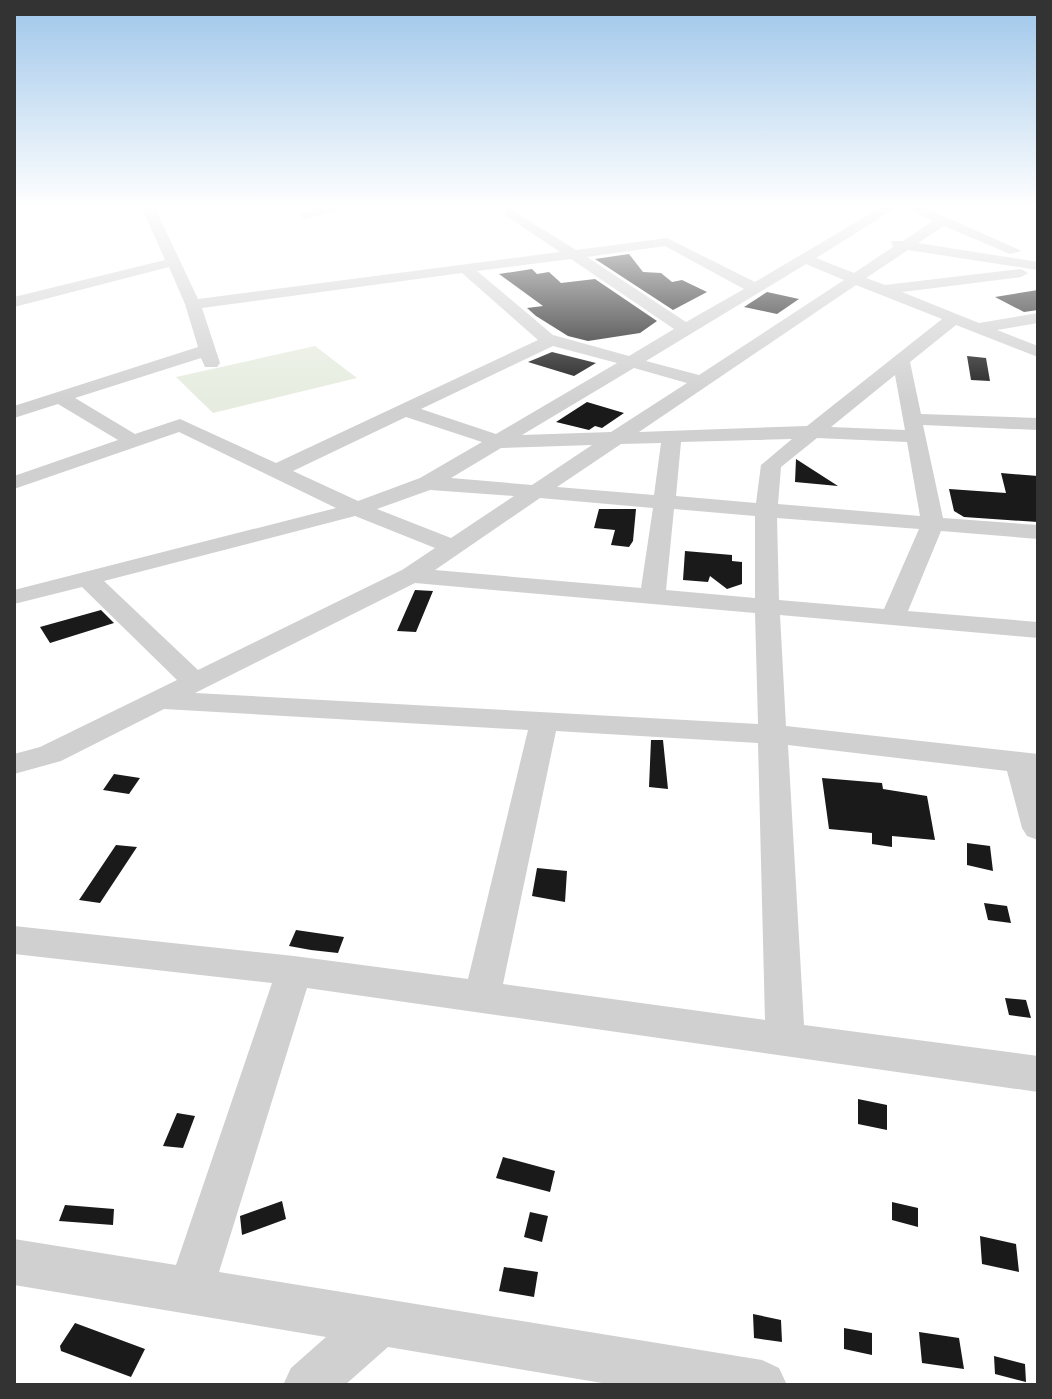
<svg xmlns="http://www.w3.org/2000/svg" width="1052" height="1399" viewBox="0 0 1052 1399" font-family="'PT Sans',sans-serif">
<rect width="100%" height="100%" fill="#fff"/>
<!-- green -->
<path fill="#e6ecdf" d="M315,346L357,378L213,413L176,377Z"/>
<!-- building -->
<path fill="#1a1a1a" d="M629,254L643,272L661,273L672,282L682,280L707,292L673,310L595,259Z
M532,269L537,274L549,272L561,283L595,279L657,321L640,333L588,341L568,336L536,316L527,308L543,306L499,274Z
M1038,290V310L1024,312L995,297Z
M767,292L799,299L777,314L744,307Z
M552,352L596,363L574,376L528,362Z
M967,356L986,358L990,381L971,380Z
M587,402L624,413L602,428L595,426L589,430L556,422Z
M796,459L838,486L795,482Z
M1001,473L1038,476V522L964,517L954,511L949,489L1006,493Z
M599,509H636L633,541L629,547L611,545L615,530L594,528Z
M685,551L732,555V561L742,562V584L727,589L710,576L708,582L683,580Z
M415,590L433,591L416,632L397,631Z
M101,610L114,623L50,643L40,627Z
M651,740H663L668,789L649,787Z
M114,774L140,778L129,794L103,790Z
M822,778L882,783L883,789L927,796L935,840L892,836V847L872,844V833L829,829Z
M967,843L990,846L993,871L967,865Z
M116,845L137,847L100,903L79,900Z
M537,868L567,871L565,902L532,896Z
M984,903L1007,906L1011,923L988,920Z
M296,930L344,937L338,953L311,950L289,946Z
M1005,998L1026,1000L1031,1018L1009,1015Z
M858,1099L887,1105V1130L858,1124Z
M177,1113L195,1116L183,1148L163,1146Z
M503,1157L555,1171L550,1192L496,1178Z
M282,1201L286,1219L242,1235L240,1216Z
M892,1202L918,1208V1227L892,1220Z
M65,1205L114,1209L113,1225L59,1221Z
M530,1212L548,1216L542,1242L524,1237Z
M980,1236L1016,1244L1019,1272L982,1264Z
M504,1267L538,1272L534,1297L499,1291Z
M753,1314L781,1320L782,1342L754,1338Z
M75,1323L145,1349L131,1377L61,1351L60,1346Z
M844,1328L872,1333V1355L844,1349Z
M919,1332L959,1338L964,1369L922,1363Z
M994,1356L1025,1364L1026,1382L995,1374Z"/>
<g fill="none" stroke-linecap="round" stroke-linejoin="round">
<!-- minor -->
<path fill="#d0d0d0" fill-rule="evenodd" d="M142,208H155L198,299L560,252L505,215L504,212L509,208L576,250L667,238L755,282L880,208H896L816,258L854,273L893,247L891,241H903L933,221L907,208H925L1022,251L1010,254L944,226L918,243L1038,262V270L908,250L866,278L885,285L1021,269L1028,273L1021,277L902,292L979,323L1038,313V323L997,330L1038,346V357L956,325L910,362L921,414L1038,418V430L923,425L943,518L1038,525V539L941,531L908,611L1038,622V638L780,615L786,726L1038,754V840L1027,836L1022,828L1007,771L788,745L804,1025L1038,1056V1092L307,988L219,1272L762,1360L779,1368L787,1385H614L388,1347L345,1385H283L291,1368L326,1337L14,1285V1239L176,1265L272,983L14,954V926L294,956L468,979L528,730L164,709L61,761L14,774V754L40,747L177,680L82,587L14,604V590L336,508L179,432L14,489V476L118,440L58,404L14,418V406L198,347L185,304L169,267L14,307V297L165,260ZM665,246L744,289L686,322L587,257ZM571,259L674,329L629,356L553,335L477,271ZM806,264L844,280L699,375L646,361ZM462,273L538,340L276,463L180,419L135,434L75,398L201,358L205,367H217L220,363L202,308ZM856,285L942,319L807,426L639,432ZM553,346L617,363L496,434L421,409ZM634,368L687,383L611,432L522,435ZM895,375L905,430L831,427ZM406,417L482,442L420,478L358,501L293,471ZM817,438L907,442L920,516L778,504L781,467ZM792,439L761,465L756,503L676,496L681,442ZM661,443L654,495L557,487L621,444ZM592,445L532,485L451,478L501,448ZM430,490L514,496L451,538L377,509ZM540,498L653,508L641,588L435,570ZM674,509L755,516V598L666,590ZM355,516L435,548L402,570L198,670L104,581ZM777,518L919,529L884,609L779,600ZM415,583L755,613L758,724L195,693ZM556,731L758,743L765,1020L503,984Z
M318,208H344L305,219L299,215Z"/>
</g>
<!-- sky -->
<linearGradient id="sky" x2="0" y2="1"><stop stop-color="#9ec6ea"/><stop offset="0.51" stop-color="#fff"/><stop offset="1" stop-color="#fff" stop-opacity="0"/></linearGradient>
<rect width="1052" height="404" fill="url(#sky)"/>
<!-- border -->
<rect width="1052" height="1399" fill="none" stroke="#333333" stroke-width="32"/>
</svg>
